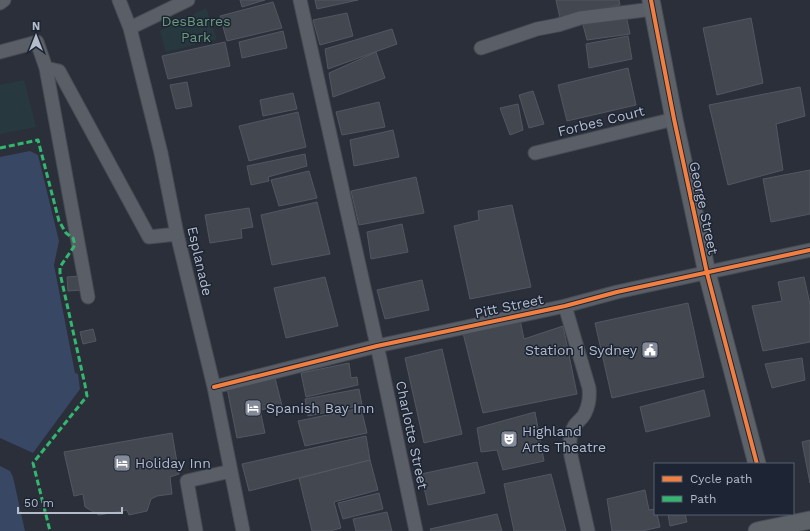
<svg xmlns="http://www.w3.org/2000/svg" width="810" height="531" viewBox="0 0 810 531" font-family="'Work Sans',sans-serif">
<rect width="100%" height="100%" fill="#2a2f39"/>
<!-- green -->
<path fill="#27393f" d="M206,8L217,39L166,52L160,31Z
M24,80L36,127L0,134V85Z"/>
<!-- water -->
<path fill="#384764" d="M30,151L38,155L59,241L54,265L75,373L78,374L80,389L33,453L0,438V157Z
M0,466L10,471L13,477L25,531H0Z"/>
<!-- building -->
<path fill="#434750" stroke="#525761" d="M240,0H265L242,7Z
M315,0H358L317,9Z
M556,0H619L620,5L560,18Z
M273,2L282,28L227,41L220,16Z
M347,13L353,36L320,45L313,20Z
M626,15L630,34L587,40L582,21Z
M751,18L763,83L717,95L703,28Z
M392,29L397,44L328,69L325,49Z
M283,31L287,48L242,58L239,42Z
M628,36L632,59L589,68L586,44Z
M225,42L230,66L168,79L162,56Z
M376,52L385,78L333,97L329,73Z
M628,68L636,105L567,121L558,85Z
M187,82L192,106L176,109L170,85Z
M800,87L805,116L776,124L783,170L728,185L709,105Z
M533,91L544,124L529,128L519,95Z
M293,93L297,109L263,116L260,100Z
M379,102L385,127L342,135L336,112Z
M518,104L523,130L510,135L500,108Z
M298,112L306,147L249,161L239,126Z
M393,130L399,157L354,166L350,140Z
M305,154L307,166L268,177L269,181L251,185L247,166Z
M810,170V214L771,222L763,179Z
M309,171L317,198L279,206L271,180Z
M416,177L424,213L359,225L351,191Z
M317,202L330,254L272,265L261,215Z
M512,205L531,287L470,299L454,226L479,220L478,211Z
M249,208L253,227L241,229L242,238L210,243L205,215Z
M402,224L408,252L371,259L367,232Z
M82,276L83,290L68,291L67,277Z
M325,277L338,326L286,338L274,288Z
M804,277L810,304V342L763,351L752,306L782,301L778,282Z
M422,280L429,310L385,319L377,290Z
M688,303L704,377L612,398L595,323Z
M520,320L524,339L563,326L577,394L483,413L463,333Z
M93,329L96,341L83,344L80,332Z
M442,349L462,434L424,443L405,358Z
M802,358L805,380L772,388L765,364Z
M349,363L351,378L357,377L358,385L306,397L301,373Z
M275,378L282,406L260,410L265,433L237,438L227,388Z
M359,389L362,405L308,416L305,399Z
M704,390L710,416L646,432L640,407Z
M361,408L367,433L305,446L298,421Z
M535,412L544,461L503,470L497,450L481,452L477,428Z
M172,433L179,474L170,477L172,494L157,496L151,499L147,511L129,515L127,510L99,515L85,507L83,494L74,496L64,452Z
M366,436L370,460L249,491L242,464Z
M810,440V483L802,442Z
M370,460L378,490L334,502L341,528L330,531H312L299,478Z
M477,462L485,493L428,505L421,474Z
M551,474L566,531H514L504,484Z
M645,490L649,510L655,509V514H657L660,527L642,531H612L607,499Z
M379,493L383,509L343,519L338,503Z
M387,512L392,531H356L353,519Z
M497,514L502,531H431L430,529Z
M668,514H685L687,522L670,526Z"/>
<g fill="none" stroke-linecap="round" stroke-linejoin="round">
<!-- minor casing -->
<g stroke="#464a52" stroke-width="15">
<path id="minor" d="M119,0L130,28L161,153L177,234L214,387L243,531
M300,0L380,359L416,531
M0,3L4,0
M130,28L188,0
M481,48L537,29L558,25L580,18L653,9
M0,52L37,42L46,68L88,297
M46,68L59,71L149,237L177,234
M535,153L674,119
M565,306L589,388C590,397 589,405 585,413C583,418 578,421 575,425C569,434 569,445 571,456L588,531
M214,387L377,346L565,306L617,292L810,250
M196,531L187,481L231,471"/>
</g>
<!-- major casing -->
<g stroke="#484c56" stroke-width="19">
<path id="major" d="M651,0L674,119L707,273L757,464
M757,531L810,520"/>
</g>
<!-- minor -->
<use href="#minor" stroke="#5a5e67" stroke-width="13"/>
<!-- major -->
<use href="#major" stroke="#5d6168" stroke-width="17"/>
<!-- quiet -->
<path stroke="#33b770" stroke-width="3" stroke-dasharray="6 3" stroke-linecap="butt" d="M0,148L38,140L59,221L66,233L73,238L75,245L60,267V273L85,385L87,396L33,463L50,531"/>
<!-- cycleway casing -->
<g stroke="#1d2534" stroke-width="6">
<path id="cycleway" d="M651,0L674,119L707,273L757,464
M214,387L377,346L565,306L617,292L810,250"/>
</g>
<!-- cycleway -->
<use href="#cycleway" stroke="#f27e40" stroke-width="4"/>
</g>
<!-- icons -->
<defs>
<g id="civic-square" transform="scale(0.9)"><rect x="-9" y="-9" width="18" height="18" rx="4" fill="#848a97" stroke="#1d2534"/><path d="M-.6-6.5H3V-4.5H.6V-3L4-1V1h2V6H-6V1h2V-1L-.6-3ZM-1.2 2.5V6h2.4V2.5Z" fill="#fff"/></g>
<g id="hotel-square" transform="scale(0.9)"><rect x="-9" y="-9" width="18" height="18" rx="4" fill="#848a97" stroke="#1d2534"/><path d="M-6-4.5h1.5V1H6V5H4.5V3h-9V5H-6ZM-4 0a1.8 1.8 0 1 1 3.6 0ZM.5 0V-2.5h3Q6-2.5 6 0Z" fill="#fff"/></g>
<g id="theatre-square" transform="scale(0.9)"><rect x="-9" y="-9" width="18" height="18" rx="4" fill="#848a97" stroke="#1d2534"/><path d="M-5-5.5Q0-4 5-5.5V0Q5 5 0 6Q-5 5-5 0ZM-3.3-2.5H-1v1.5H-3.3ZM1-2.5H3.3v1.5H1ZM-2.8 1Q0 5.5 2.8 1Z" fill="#fff"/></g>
</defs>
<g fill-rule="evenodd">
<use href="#civic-square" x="650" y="350"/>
<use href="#hotel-square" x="253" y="408"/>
<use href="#theatre-square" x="509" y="439"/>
<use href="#hotel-square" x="122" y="463"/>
</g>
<g text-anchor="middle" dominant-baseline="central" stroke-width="3" stroke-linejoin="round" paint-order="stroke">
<!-- park labels -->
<g font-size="14" fill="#6b9b7a" stroke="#1d2534">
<text x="196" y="21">DesBarres<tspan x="196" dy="16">Park</tspan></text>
</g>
<!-- street labels -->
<g font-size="14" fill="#b4bbca" stroke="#1d2534">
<text transform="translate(601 121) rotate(-14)">Forbes Court</text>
<text transform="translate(704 208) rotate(78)">George Street</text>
<text transform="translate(200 261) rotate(77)">Esplanade</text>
<text transform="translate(509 306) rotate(-12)">Pitt Street</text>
<text transform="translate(412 435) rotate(78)">Charlotte Street</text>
</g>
<!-- poi labels -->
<g font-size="14" fill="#b4bbca" stroke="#1d2534" text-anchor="start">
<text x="637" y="350" text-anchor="end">Station 1 Sydney</text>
<text x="266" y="408">Spanish Bay Inn</text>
<text x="522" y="431">Highland<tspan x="522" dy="16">Arts Theatre</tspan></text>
<text x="135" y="463">Holiday Inn</text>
</g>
</g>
<!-- legend -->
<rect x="654" y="463" width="140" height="52" fill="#1d2534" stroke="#596170"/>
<rect x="662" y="476" width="20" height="6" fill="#f27e40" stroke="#596170"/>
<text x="690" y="483" font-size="12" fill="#b4bbca">Cycle path</text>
<rect x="662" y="496" width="20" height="6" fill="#33b770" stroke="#596170"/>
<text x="690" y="503" font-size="12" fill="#b4bbca">Path</text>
<!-- north arrow -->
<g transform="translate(36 36)" stroke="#1d2534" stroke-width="3" paint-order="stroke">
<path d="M0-3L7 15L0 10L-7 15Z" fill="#b4bbca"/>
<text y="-6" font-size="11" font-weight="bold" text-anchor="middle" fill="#b4bbca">N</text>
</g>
<!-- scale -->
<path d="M18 507v6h104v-6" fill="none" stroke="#b4bbca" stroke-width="2"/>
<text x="24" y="507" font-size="12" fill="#b4bbca" stroke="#1d2534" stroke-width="3" paint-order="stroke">50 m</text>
</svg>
